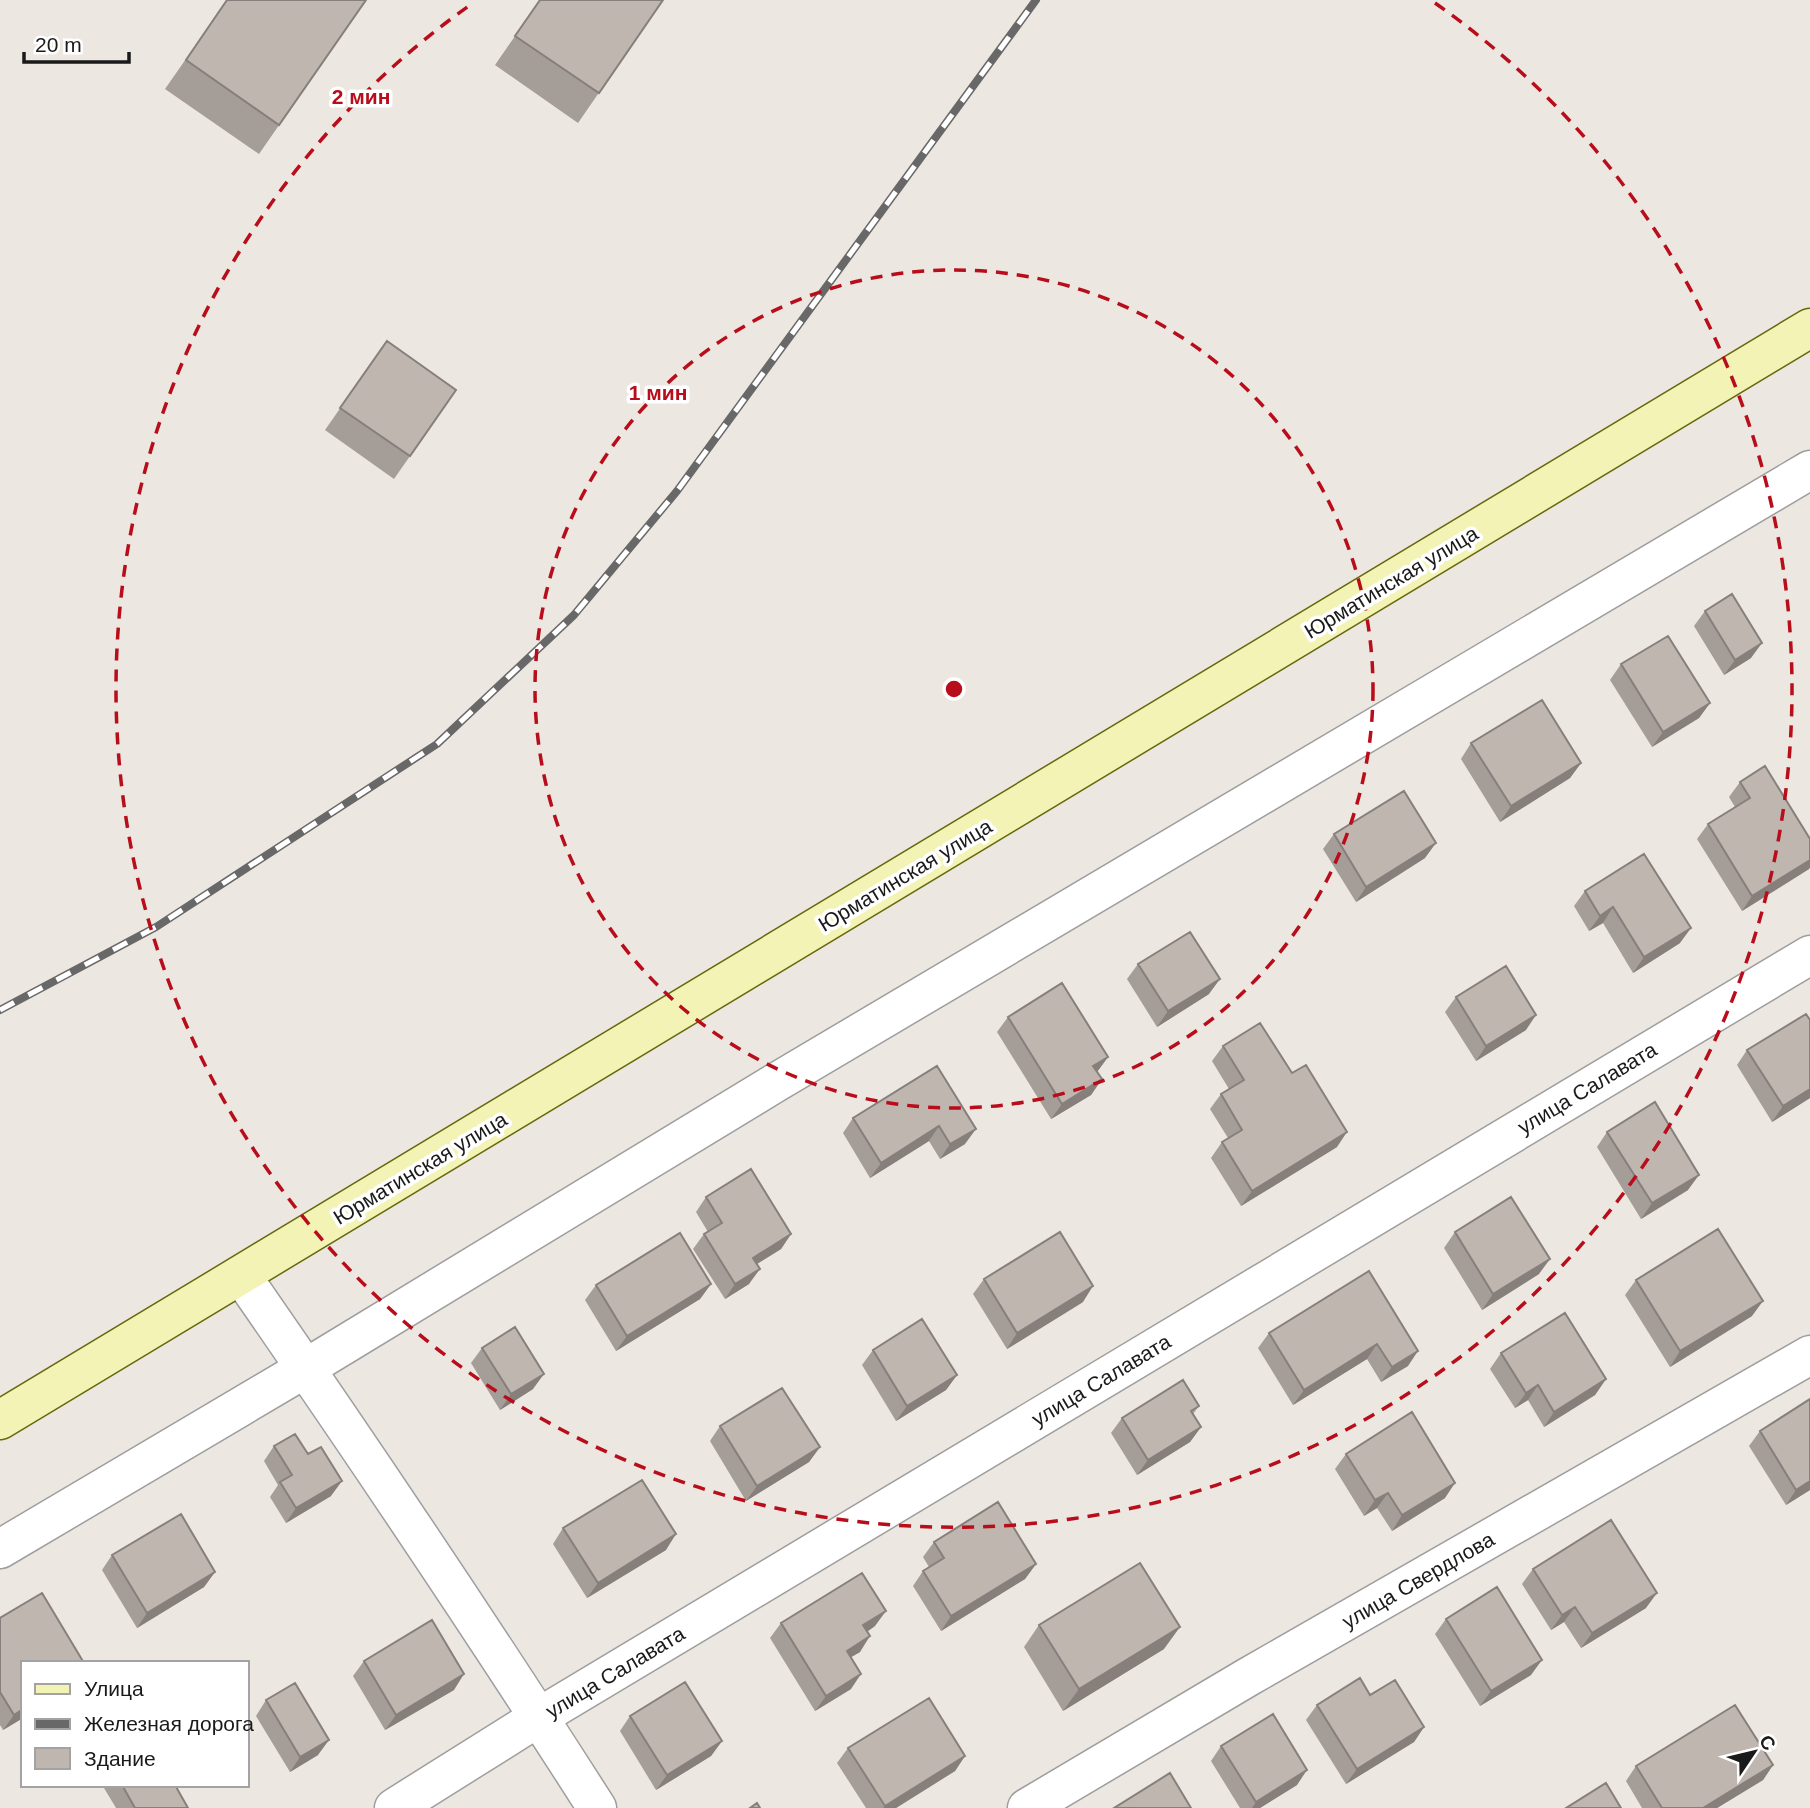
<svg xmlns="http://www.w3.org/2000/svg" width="1810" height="1808" viewBox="0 0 1810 1808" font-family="Helvetica,sans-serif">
<rect width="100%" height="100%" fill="#ece7e0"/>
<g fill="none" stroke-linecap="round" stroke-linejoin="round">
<!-- street casing -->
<g stroke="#9e9e9e" stroke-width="41">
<path id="street" d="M241,1275C363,1451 482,1628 597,1808
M0,1549L306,1368L775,1083L1810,470
M394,1808L539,1717L1810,955
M1027,1808L1248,1677L1810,1355"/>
</g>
<!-- secondary casing -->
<g stroke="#65680b" stroke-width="41">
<path id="secondary" d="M0,1420L1810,328"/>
</g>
<!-- street -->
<use href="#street" stroke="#fff" stroke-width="38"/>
<!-- secondary -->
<use href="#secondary" stroke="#f4f3b6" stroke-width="38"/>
<!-- rail casing -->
<g stroke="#686868" stroke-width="8">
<path id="rail" d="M0,1010L156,927L437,744L574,615L677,491L1036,0"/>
</g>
<!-- rail -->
<use href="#rail" stroke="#fff" stroke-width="5" stroke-dasharray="16" stroke-linecap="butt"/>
</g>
<!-- wall -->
<path fill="#a59d97" d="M227,0H366L259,154L165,89Z
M540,0H663L578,123L495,65Z
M387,341L456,390L394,479L325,430Z
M1705,611L1751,658L1724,675L1694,626Z
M1621,664L1710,703L1699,718L1652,747L1610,680Z
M1471,743L1581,763L1570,778L1500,822L1461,759Z
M1740,782L1810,839V867L1809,869L1742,911L1697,839L1708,824L1735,807L1729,797Z
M1334,834L1425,858L1356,902L1323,849Z
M1585,891L1680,943L1633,973L1603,923L1589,931L1574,906Z
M1138,964L1209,994L1157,1027L1127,979Z
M1456,997L1526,1030L1476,1061L1445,1012Z
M1008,1017L1108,1057L1097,1072L1102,1079L1091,1095L1051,1119L997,1032Z
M1810,1020V1098L1772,1122L1737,1065L1747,1050Z
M1223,1046L1337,1147L1241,1206L1211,1158L1222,1142L1228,1138L1210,1109L1221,1094L1229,1089L1212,1061Z
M937,1066L965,1144L940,1159L929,1141L870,1178L843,1133L853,1118Z
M1607,1132L1688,1190L1641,1219L1597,1147Z
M706,1197L791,1234L781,1249L757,1264L749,1284L725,1299L693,1249L704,1234L708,1232L696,1212Z
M1455,1232L1539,1274L1482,1310L1444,1248Z
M1369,1271L1408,1366L1381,1382L1367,1359L1293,1405L1258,1348L1269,1333Z
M984,1279L1083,1302L1007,1349L973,1294Z
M1636,1280L1752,1316L1670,1367L1625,1295Z
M711,1284L700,1299L616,1351L585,1300L596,1285Z
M482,1348L533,1389L500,1410L471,1363Z
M873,1350L957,1375L946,1390L896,1421L862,1365Z
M1501,1353L1606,1379L1595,1395L1544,1427L1528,1400L1515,1408L1490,1369Z
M1810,1399V1490L1786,1505L1749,1446L1760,1431Z
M1199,1406L1193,1414L1201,1427L1190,1442L1137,1475L1111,1433L1122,1418Z
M720,1426L820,1447L809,1462L746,1501L710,1441Z
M274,1446L331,1496L286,1523L270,1497L278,1485L264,1461Z
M1346,1454L1445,1498L1392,1531L1377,1508L1364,1516L1335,1469Z
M563,1528L666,1550L587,1598L553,1544Z
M934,1542L1036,1564L1025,1579L941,1631L913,1586L923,1571L929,1567L923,1557Z
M112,1555L215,1572L204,1587L137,1628L102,1570Z
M1533,1569L1646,1608L1581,1648L1564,1622L1551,1630L1522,1584Z
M0,1618L23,1663V1718L3,1730L0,1725Z
M1446,1619L1531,1675L1480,1706L1435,1634Z
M781,1623L875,1626L867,1632L860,1652L851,1657V1689L815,1711L770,1638Z
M1039,1625L1164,1649L1063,1711L1024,1647Z
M364,1661L454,1690L385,1730L353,1676Z
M1370,1695L1424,1727L1414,1742L1346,1784L1306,1720L1317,1705Z
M266,1700L318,1755L290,1772L256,1716Z
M630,1716L722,1741L711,1756L656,1790L620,1731Z
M1221,1746L1297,1785L1260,1808H1240L1211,1761Z
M848,1748L965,1756L955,1771L896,1808H866L837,1763Z
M1773,1765L1763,1780L1717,1808H1642L1626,1781L1636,1766Z
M106,1785H175L188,1808H116L104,1788Z"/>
<!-- shaded-wall -->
<path fill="#867f7b" d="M1762,643L1751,658L1724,675L1735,660Z
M1710,703L1699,718L1652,747L1663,732Z
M1581,763L1570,778L1500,822L1511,806Z
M1436,843L1425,858L1356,902L1366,887Z
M1810,860V867L1809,869L1742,911L1752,896Z
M1613,907L1603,923L1589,931L1600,916Z
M1691,928L1680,943L1633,973L1644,957Z
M1220,979L1209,994L1157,1027L1168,1011Z
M1536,1015L1526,1030L1476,1061L1486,1046Z
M1108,1057L1097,1072L1093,1066Z
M1102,1079L1091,1095L1051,1119L1062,1104Z
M1810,1089V1098L1772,1122L1783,1106Z
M939,1126L929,1141L870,1178L881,1163Z
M976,1129L965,1144L940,1159L950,1144Z
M1347,1132L1337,1147L1241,1206L1252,1191Z
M1699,1175L1688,1190L1641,1219L1652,1203Z
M791,1234L781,1249L742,1273L753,1258Z
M1550,1259L1539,1274L1482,1310L1493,1294Z
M760,1269L749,1284L725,1299L735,1284Z
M711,1284L700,1299L616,1351L627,1336Z
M1093,1286L1083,1302L1007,1349L1017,1333Z
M1763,1301L1752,1316L1670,1367L1680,1351Z
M1377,1344L1367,1359L1293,1405L1304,1390Z
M1418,1351L1408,1366L1381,1382L1392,1367Z
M544,1374L533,1389L500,1410L511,1394Z
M957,1375L946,1390L896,1421L907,1406Z
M1606,1379L1595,1395L1544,1427L1554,1412Z
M1538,1385L1528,1400L1515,1408L1526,1393Z
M1201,1427L1190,1442L1137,1475L1148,1460Z
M820,1447L809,1462L746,1501L757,1486Z
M342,1481L331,1496L286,1523L296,1508Z
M1810,1481V1490L1786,1505L1796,1490Z
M1455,1483L1445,1498L1392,1531L1402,1515Z
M1388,1493L1377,1508L1364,1516L1375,1500Z
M676,1534L666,1550L587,1598L598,1583Z
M1036,1564L1025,1579L941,1631L951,1616Z
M215,1572L204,1587L137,1628L147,1613Z
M1657,1593L1646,1608L1581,1648L1592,1633Z
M1575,1607L1564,1622L1551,1630L1562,1615Z
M886,1611L875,1626L853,1641L863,1625Z
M1180,1627L1164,1649L1063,1711L1079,1689Z
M870,1636L860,1652L836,1666L847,1651Z
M1542,1660L1531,1675L1480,1706L1491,1691Z
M464,1674L454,1690L385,1730L396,1715Z
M861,1674L851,1689L815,1711L826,1696Z
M23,1709V1718L3,1730L14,1715Z
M1424,1727L1414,1742L1346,1784L1357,1769Z
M329,1740L318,1755L290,1772L300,1757Z
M722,1741L711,1756L656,1790L667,1775Z
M965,1756L955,1771L896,1808H883Z
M1773,1765L1763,1780L1717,1808H1703Z
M1307,1770L1297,1785L1260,1808H1252L1256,1802Z"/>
<!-- building -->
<path fill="#c0b6b0" stroke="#867f7b" stroke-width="2" d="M227,0H366L279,125L186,60Z
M540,0H663L599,93L515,36Z
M387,341L456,390L410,456L340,408Z
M1732,594L1762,643L1735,660L1705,611Z
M1668,636L1710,703L1663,732L1621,664Z
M1542,700L1581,763L1511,806L1471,743Z
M1765,766L1810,839V860L1752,896L1708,824L1750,798L1740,782Z
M1404,791L1436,843L1366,887L1334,834Z
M1644,854L1691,928L1644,957L1613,907L1600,916L1585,891Z
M1190,932L1220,979L1168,1011L1138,964Z
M1506,966L1536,1015L1486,1046L1456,997Z
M1062,983L1108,1057L1093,1066L1102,1079L1062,1104L1008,1017Z
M1806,1014L1810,1020V1089L1783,1106L1747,1050Z
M1260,1023L1292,1073L1306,1065L1347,1132L1252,1191L1222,1142L1242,1130L1221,1094L1244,1080L1223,1046Z
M937,1066L976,1129L950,1144L939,1126L881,1163L853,1118Z
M1655,1102L1699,1175L1652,1203L1607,1132Z
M751,1169L791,1234L753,1258L760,1269L735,1284L704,1234L722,1223L706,1197Z
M1511,1197L1550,1259L1493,1294L1455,1232Z
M1718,1229L1763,1301L1680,1351L1636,1280Z
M1060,1232L1093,1286L1017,1333L984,1279Z
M680,1233L711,1284L627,1336L596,1285Z
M1369,1271L1418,1351L1392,1367L1377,1344L1304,1390L1269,1333Z
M1565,1313L1606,1379L1554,1412L1538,1385L1526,1393L1501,1353Z
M922,1319L957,1375L907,1406L873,1350Z
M515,1327L544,1374L511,1394L482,1348Z
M1183,1380L1199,1406L1191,1411L1201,1427L1148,1460L1122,1418Z
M782,1388L820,1447L757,1486L720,1426Z
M1810,1399V1481L1796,1490L1760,1431Z
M1412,1412L1455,1483L1402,1515L1388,1493L1375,1500L1346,1454Z
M295,1434L308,1454L321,1447L342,1481L296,1508L280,1482L292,1475L274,1446Z
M642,1480L676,1534L598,1583L563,1528Z
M998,1502L1036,1564L951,1616L923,1571L944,1558L934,1542Z
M181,1514L215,1572L147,1613L112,1555Z
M1611,1520L1657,1593L1592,1633L1575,1607L1562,1615L1533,1569Z
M1140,1563L1180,1627L1079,1689L1039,1625Z
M862,1573L886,1611L863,1625L870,1636L847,1651L861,1674L826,1696L781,1623Z
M1497,1587L1542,1660L1491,1691L1446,1619Z
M42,1593L84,1663H23V1709L14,1715L0,1692V1618Z
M432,1620L464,1674L396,1715L364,1661Z
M1360,1678L1370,1695L1395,1680L1424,1727L1357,1769L1317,1705Z
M685,1682L722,1741L667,1775L630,1716Z
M295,1683L329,1740L300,1757L266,1700Z
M929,1698L965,1756L885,1806L848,1748Z
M1735,1705L1773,1765L1703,1808H1662L1636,1766Z
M1273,1714L1307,1770L1256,1802L1221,1746Z
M1170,1773L1191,1808H1114Z
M1606,1783L1621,1808H1566Z
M122,1785H175L188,1808H135Z
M757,1803L760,1808H750Z"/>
<!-- distance rings -->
<g fill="none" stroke="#b80d1a" stroke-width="3.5" stroke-dasharray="12 9">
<circle cx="954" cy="689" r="419"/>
<path d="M1435 3A838 838 0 1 1 473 3"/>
</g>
<g text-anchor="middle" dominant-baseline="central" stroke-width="7" stroke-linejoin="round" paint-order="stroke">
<!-- street labels -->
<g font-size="21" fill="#1a1a1a" stroke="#fff">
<text transform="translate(1391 582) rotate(-31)">Юрматинская улица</text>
<text transform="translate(905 875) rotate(-31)">Юрматинская улица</text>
<text transform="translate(1587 1088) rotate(-31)">улица Салавата</text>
<text transform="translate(420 1168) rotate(-31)">Юрматинская улица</text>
<text transform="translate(1101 1380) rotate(-31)">улица Салавата</text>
<text transform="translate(1418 1580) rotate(-30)">улица Свердлова</text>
<text transform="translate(615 1672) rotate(-31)">улица Салавата</text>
</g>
</g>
<circle cx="954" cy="689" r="10" fill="#b80d1a" stroke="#fff" stroke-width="3.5"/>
<g font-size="21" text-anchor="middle" font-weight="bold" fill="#b80d1a" stroke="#fff" stroke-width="7" stroke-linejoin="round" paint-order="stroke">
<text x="361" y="104">2 мин</text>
<text x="658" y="400">1 мин</text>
</g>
<!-- legend -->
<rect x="21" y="1661" width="228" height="126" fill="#ffffff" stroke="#a3a3a3" stroke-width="2"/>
<rect x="35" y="1684" width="35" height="10" fill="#f4f3b6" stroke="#a3a3a3" stroke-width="2"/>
<text x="84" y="1696" font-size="21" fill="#1a1a1a">Улица</text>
<rect x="35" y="1719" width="35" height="10" fill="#686868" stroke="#a3a3a3" stroke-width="2"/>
<text x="84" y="1731" font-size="21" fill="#1a1a1a">Железная дорога</text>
<rect x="35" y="1748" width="35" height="21" fill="#c0b6b0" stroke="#a3a3a3" stroke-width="2"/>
<text x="84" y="1766" font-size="21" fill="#1a1a1a">Здание</text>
<!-- north arrow -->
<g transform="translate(1754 1752) rotate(55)" stroke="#ffffff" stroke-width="5" paint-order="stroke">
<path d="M0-5L12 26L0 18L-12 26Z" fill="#1a1a1a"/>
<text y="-10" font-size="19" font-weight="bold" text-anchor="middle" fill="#1a1a1a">С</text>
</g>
<!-- scale -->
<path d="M24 52v10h105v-10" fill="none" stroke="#1a1a1a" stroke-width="3.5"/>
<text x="35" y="52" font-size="21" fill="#1a1a1a" stroke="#ffffff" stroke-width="5" paint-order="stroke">20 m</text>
</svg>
